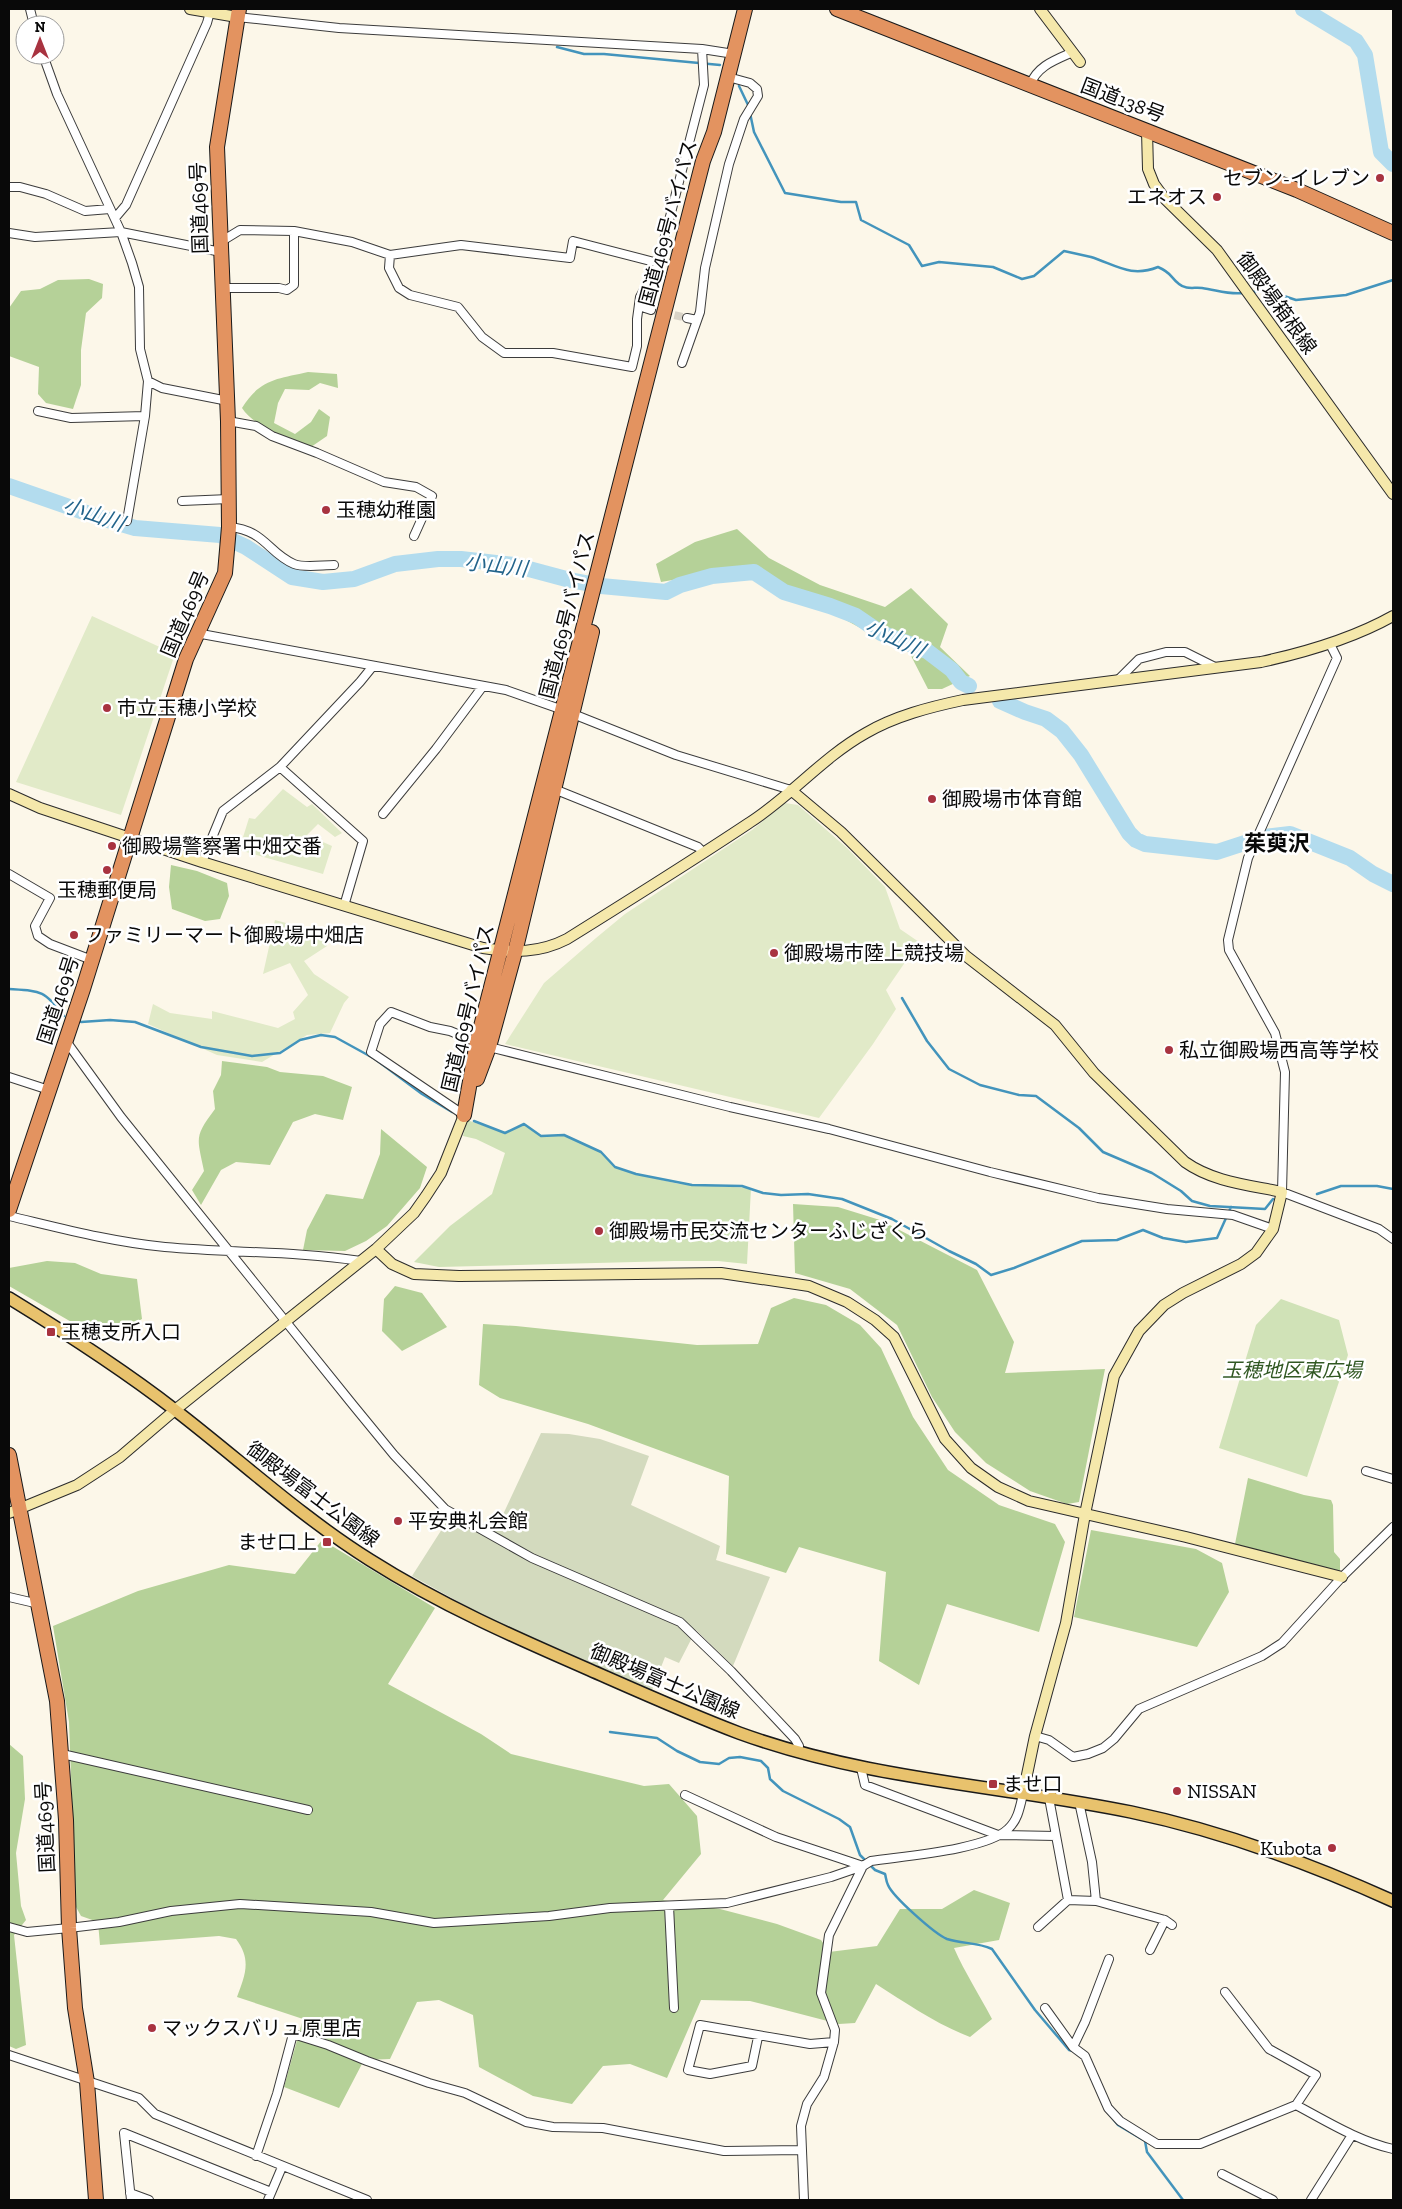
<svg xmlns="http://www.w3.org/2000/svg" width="1402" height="2209" viewBox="0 0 1402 2209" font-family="'Zilla Slab','Noto Sans JP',serif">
<rect width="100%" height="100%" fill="#fcf7e9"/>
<!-- green -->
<path fill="#d0e2b7" d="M467,1120L505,1133L524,1124L541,1136L564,1135L601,1152L615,1167L636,1174L679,1184L751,1188L747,1264L718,1261H674L439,1267L414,1262L450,1226L492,1194L505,1153L476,1139L463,1136Z
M1281,1299L1339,1320L1348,1355L1307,1477L1219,1448L1256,1325Z"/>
<!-- forest -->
<path fill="#b5d198" d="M89,279L103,284L102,298L86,313L81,350V385L73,409L46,403L38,394L39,367L9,356V308L21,291L40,289L58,280Z
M308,372L337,374L338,388L320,383L309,390L285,389L278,403L274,423L295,434L311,422L319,409L330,417L327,436L311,447C288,437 256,429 242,408C260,379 277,379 308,372Z
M737,529L769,558L820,585L885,607L911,588L948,624L940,647L970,676L942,689H928L907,648L866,631L747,567L661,582L656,564L695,542Z
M171,865L197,871L227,883L229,896L220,919L205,921L172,909L169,887Z
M222,1061L267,1067L280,1072L323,1076L352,1087L343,1120L315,1114L293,1122L270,1165L236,1162L221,1170L201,1205L192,1190L204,1171C197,1137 194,1137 215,1109L213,1091L221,1075Z
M381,1129L427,1167L420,1188L387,1226L366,1241L345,1251L303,1250L307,1230L326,1194L363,1199L380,1154Z
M793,1204L838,1207L880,1220L977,1270L1014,1342L1005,1373L1105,1369L1079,1502L1067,1504L1030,1491L986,1463L955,1432L932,1397L897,1325L850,1289L795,1273Z
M47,1261L75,1263L101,1274L137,1279L142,1319L125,1328L94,1335L9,1286V1268Z
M395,1286L422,1293L447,1327L402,1351L382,1331L384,1299Z
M794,1298L826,1305L860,1325L881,1348L913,1417L948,1470L999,1505L1055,1524L1065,1542L1039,1632L947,1604L919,1685L879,1661L886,1572L799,1547L786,1573L726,1554L729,1476L588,1424L500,1398L479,1385L483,1324L516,1326L697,1345L758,1344L771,1308Z
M1248,1478L1304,1495L1331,1500L1333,1505L1334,1552L1340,1559V1571L1235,1544Z
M1091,1530L1196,1549L1222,1563L1229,1592L1197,1647L1074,1617Z
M322,1540L435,1608L388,1684L481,1734L511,1754L644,1786L669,1784L697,1816L701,1854L663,1900L720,1909L777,1924L821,1940L829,1952L877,1946L900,1909H942L974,1890L1010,1903L999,1940L954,1948C965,1973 979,1994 992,2019L970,2037C936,2024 906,2003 876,1984L855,2023L839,2024L750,2001L701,2000L667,2078L630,2064L603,2066L572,2104L533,2096L479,2067L473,2015L439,2000L417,2002L390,2059L364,2060L339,2108L284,2087L303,2019L237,1997C245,1975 252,1960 236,1939L219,1936L100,1945L98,1922L81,1916L76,1907L69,1722L53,1626L138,1591L229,1565L295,1574Z
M9,1744L23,1756L25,1799L16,1853L21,1906L26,1920L14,1935L26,2045L16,2049L9,2046Z"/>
<!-- cemetery -->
<path fill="#d3dabe" d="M541,1433L569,1434L600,1439L649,1456L631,1505L720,1546L716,1560L770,1577L733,1666L696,1630L679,1663L665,1657L652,1690L486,1617L412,1576L451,1515L492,1538Z"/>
<!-- pitch -->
<path fill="#e1eac8" d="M92,616L175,654L121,815L16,782Z
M283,789L307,807L312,804L342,833L335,837L318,824L307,835L332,846L323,874L239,850L249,818L255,819Z
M785,803L798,805L847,848L885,887L900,929L919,942L886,990L896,1009L873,1044L819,1118L505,1044L544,983L596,938L625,914L752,830Z
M275,920L326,934L327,946L304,961L314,974L349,997L344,1003L330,1033L307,1035L262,1062L217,1055L148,1024L153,1004L170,1013L212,1019V1011L278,1028L295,1019L293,1012L308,995L290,963L263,974Z"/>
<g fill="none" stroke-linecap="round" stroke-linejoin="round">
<!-- stream -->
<path stroke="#4394bc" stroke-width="2.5" d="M557,47L584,54H604L720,65
M739,86L749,107
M750,113L754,132L785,193L841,202H856L861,220L909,245L922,266L939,262L993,267L1022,279L1034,276L1064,251C1073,253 1082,255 1091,257C1116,265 1131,278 1158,267C1172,273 1169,276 1179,284C1186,290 1194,287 1202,288C1217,290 1228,295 1244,293
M1252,292L1269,291L1296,300L1346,295L1393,280
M9,989C41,991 44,990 64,1016
M902,998L927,1041L949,1069L980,1085L1019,1095L1036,1096L1079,1128L1103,1152L1152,1173L1181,1191L1192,1201L1210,1206L1265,1209L1273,1199
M81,1022L110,1020L135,1022L201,1047L252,1056L280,1053L300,1040L321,1035L335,1037L375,1059L422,1094L452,1112
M474,1121L505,1133L524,1124L541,1136L564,1135L601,1152L615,1167L636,1174L692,1185L742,1186L763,1193L781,1195L808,1194L842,1199L892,1219L949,1251L976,1264L991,1275L1014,1268L1082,1241L1117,1240L1143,1230L1163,1238L1186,1242L1217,1238L1231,1207
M1317,1194L1341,1186H1377L1393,1189
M610,1732L657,1738L677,1751L700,1762L719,1764L729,1758L740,1757L761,1761L768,1768L770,1779L783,1791L839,1819L850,1827L860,1855L875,1870L885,1874C886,1877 886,1881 888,1885C893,1897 935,1934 947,1939C962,1944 977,1942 992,1949L1035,2010L1069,2050L1073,2051
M1105,2109L1118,2125L1145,2141L1147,2152L1183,2200"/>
<!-- river -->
<path stroke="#b3dcee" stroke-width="16" d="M1303,9L1356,41L1365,55L1381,152L1393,164
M9,486L98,517L135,528L220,535L246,547L292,577L323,582L354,579L395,564L438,559H461L514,565L570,580L601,586L666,592L680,585L712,576L754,572L784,592L830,606L856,616L881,633L927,651L952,670L961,682L969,686
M1000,701L1025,712L1046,719L1062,731L1081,755L1129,833L1136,840L1145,844L1217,852L1263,837L1290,834L1350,858L1373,874L1393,884"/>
<!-- street-tunnel -->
<path stroke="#d8d3c7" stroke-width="8" stroke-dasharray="8 4" stroke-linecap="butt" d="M651,310L687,318"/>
<!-- street casing -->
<g stroke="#3c3c3c" stroke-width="10">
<path id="street" d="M30,9L34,25
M237,17L339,28L702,49L734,54
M43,55L57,94L121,232L132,263L139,287L140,349L148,381L162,388L228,401
M1030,85C1037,66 1055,60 1073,52
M9,187H20L46,194L85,211L110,209
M115,218L126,205L207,23L210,12
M9,233L35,237L121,232L221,252
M222,241L240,230L294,231L352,242L390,255L461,245L570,258L573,241L658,263
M390,255L389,268L399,288L410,295L458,307L482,337L504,353H553L632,367L637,346V319L640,297L658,263L704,85L702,49
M223,288H279L287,290L294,285V231
M639,306L651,310
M687,318L697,320
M682,363L700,312L705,268L729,164L744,119L758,96L757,89L750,83L728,77
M38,411L71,418L145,416L148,381
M228,421L256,426L272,436L317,453L384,482L416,487L432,496L414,536
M182,501L229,499
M127,521L145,416
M229,527C265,530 268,553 294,564C304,568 322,565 334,565
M196,633L506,690L563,710L676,755L791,790
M1330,644L1337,658L1248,858L1228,940L1229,950L1275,1033L1285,1072L1282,1192L1379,1229L1393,1239
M1119,679L1139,659L1166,652H1185L1215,667
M280,767L363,841L344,906
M554,789L698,847L703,852
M383,814L436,749L483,686
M202,862L223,811L280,767L360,682L373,666
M9,874L50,898L35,926L38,936L50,944L92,960
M66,1041L121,1117L353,1405L394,1455L445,1509L532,1558L680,1622L731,1671L795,1739L799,1746L797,1752
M9,1077L49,1090
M464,1115L371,1052L380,1024L391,1012L430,1027L450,1031L489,1047L730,1107L829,1129L990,1172L1098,1198L1167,1209L1233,1215L1273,1229
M9,1216C60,1228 112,1242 165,1247C230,1253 296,1251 361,1261
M1366,1471L1393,1479
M9,1597L39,1604
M1035,1736L1049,1740L1073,1757L1088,1754L1103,1748L1114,1739L1139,1709L1262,1656L1282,1643L1342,1577L1393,1527
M62,1754L308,1810
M861,1768L865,1785L998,1835L1056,1836
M685,1795L776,1837L863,1866
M1079,1802L1092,1862L1096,1901
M1068,1900L1096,1901L1165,1920L1172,1925
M669,1906L674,2008
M9,1927L27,1932L69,1928L119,1922L171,1911L240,1904L371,1912L434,1923L549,1916L610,1908L727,1903L831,1877L863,1866
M1038,1927L1068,1900L1049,1798
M1150,1950L1165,1920
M1109,1959L1085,2022L1073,2047L1085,2056L1108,2108L1120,2121L1157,2144H1200L1296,2105C1328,2122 1358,2141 1393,2149
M1225,1992L1269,2049L1316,2075L1296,2105
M1045,2008L1073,2047
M758,2037L752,2066L710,2074L688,2070L700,2025L810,2044L834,2042
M9,2055L139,2098L155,2114L367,2200
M256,2156L277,2094L293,2034L328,2045L367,2061L429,2083L465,2093L526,2122L553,2127L603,2128L724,2151L801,2150
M1222,2174L1273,2200
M130,2193L149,2200
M131,2200L124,2133L271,2192
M268,2200L282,2167
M804,2200L801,2126L807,2104L824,2077L834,2042L835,2030L821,1993L829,1935L863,1866L871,1861C903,1856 986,1850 1008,1829C1018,1820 1020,1807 1023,1794
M1311,2200L1352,2135"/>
</g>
<!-- secondary casing -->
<g stroke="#2b2b2b" stroke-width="12">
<path id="secondary" d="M190,9L237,17
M1040,9L1080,62
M1147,131L1148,169L1154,184L1165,199L1217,250L1393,494
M791,790L841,832L966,956L1055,1025L1094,1073L1185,1162C1213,1182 1249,1185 1282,1192L1273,1229L1256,1253L1241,1264L1183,1293L1164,1305L1139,1331L1114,1376L1085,1514L1066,1623L1035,1736L1023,1794
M9,794L40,808L202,862L483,948C513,953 540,953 567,939C628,901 689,863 749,823C790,797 823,757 866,733C895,716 930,707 963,700L1261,662C1307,652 1352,639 1393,616
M376,1249L392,1264L414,1274L459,1276L721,1273L809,1286L847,1302L875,1320L894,1337L945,1439L971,1468L998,1487L1029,1501L1186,1537L1342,1577
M9,1513L77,1485L120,1457L175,1410L376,1249L414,1213L426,1196L441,1173L464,1115"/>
</g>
<!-- primary casing -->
<g stroke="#1a1a1a" stroke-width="14">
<path id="primary" d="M9,1298C66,1333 122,1369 175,1410C240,1460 300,1516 370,1560C441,1605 514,1637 590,1670C640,1692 689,1714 739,1733C868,1780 999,1785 1131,1812C1222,1831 1309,1863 1393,1901"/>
</g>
<!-- highway casing -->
<g stroke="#1a1a1a" stroke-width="16">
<path id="highway" d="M837,9L1297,190L1393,233
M477,1079L489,1047L515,952L592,632
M464,1115L477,1042L703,161L714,132L745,9
M9,1210L83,989L186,659L225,573L229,527L228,421L217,147L239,9
M9,1455L57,1701L66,1820L69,1928L75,2008L87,2082L96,2200"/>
</g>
<!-- street -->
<use href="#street" stroke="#fff" stroke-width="8"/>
<!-- secondary -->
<use href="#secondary" stroke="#f5e8ab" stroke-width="10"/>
<!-- primary -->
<use href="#primary" stroke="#e8c26d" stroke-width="11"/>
<!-- highway -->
<use href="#highway" stroke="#e39360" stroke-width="14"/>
</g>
<!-- markers -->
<g fill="#a83340" stroke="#fff" stroke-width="2">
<circle cx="1380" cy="178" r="5"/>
<circle cx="1217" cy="197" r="5"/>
<circle cx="326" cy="510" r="5"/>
<circle cx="107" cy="708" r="5"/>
<circle cx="932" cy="799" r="5"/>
<circle cx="112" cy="846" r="5"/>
<circle cx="107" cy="870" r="5"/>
<circle cx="74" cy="935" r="5"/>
<circle cx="774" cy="953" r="5"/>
<circle cx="1169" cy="1050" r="5"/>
<circle cx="599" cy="1231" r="5"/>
<rect x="46" y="1327" width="10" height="10" rx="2.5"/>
<circle cx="398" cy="1521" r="5"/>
<rect x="322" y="1537" width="10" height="10" rx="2.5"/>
<rect x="988" y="1779" width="10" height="10" rx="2.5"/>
<circle cx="1177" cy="1791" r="5"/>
<circle cx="1332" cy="1848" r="5"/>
<circle cx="152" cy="2028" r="5"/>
</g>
<g text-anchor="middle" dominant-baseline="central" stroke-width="5" stroke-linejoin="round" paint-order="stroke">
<!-- street labels -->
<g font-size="20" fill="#090909" stroke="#fff">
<text transform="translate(1123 100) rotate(21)">国道138号</text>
<text transform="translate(199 208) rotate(-92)">国道469号</text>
<text transform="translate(668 223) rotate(-75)">国道469号バイパス</text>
<text transform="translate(1277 303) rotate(54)">御殿場箱根線</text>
<text transform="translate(185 614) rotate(-67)">国道469号</text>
<text transform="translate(567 615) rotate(-76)">国道469号バイパス</text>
<text transform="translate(58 1000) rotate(-72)">国道469号</text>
<text transform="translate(468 1008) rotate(-77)">国道469号バイパス</text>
<text transform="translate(313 1494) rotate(37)">御殿場富士公園線</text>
<text transform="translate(665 1681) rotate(23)">御殿場富士公園線</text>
<text transform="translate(45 1827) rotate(-93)">国道469号</text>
</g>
<!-- poi labels -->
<g font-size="20" fill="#090909" stroke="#fff" text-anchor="start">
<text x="1370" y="178" text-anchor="end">セブン-イレブン</text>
<text x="1207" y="197" text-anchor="end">エネオス</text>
<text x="336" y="510">玉穂幼稚園</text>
<text x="117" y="708">市立玉穂小学校</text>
<text x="942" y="799">御殿場市体育館</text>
<text x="122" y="846">御殿場警察署中畑交番</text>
<text x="107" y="890" text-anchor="middle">玉穂郵便局</text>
<text x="84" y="935">ファミリーマート御殿場中畑店</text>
<text x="784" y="953">御殿場市陸上競技場</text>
<text x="1179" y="1050">私立御殿場西高等学校</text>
<text x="609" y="1231">御殿場市民交流センターふじざくら</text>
<text x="61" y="1332">玉穂支所入口</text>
<text x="408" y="1521">平安典礼会館</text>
<text x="317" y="1542" text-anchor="end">ませ口上</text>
<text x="1003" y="1784">ませ口</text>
<text x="1187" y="1791">NISSAN</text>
<text x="1322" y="1848" text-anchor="end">Kubota</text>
<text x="162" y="2028">マックスバリュ原里店</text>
</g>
<!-- park labels -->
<g font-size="20" font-style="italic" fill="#315823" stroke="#fff">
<text x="1292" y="1370">玉穂地区東広場</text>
</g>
<!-- water labels -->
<g font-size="21" font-style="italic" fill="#23648b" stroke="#fff">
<text transform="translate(94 514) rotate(19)">小山川</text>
<text transform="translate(496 565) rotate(7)">小山川</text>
<text transform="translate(895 638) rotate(25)">小山川</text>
</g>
<!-- quarter labels -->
<g font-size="22" font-weight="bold" fill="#090909" stroke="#fff">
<text x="1277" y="843">茱萸沢</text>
</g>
</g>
<!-- border -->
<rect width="1402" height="2209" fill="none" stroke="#090909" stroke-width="20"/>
<!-- north arrow -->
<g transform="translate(40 40)"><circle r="24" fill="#ffffff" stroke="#9d9d9d"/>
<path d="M0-4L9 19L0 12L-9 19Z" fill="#a83340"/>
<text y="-8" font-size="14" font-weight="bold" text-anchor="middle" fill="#090909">N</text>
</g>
</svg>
